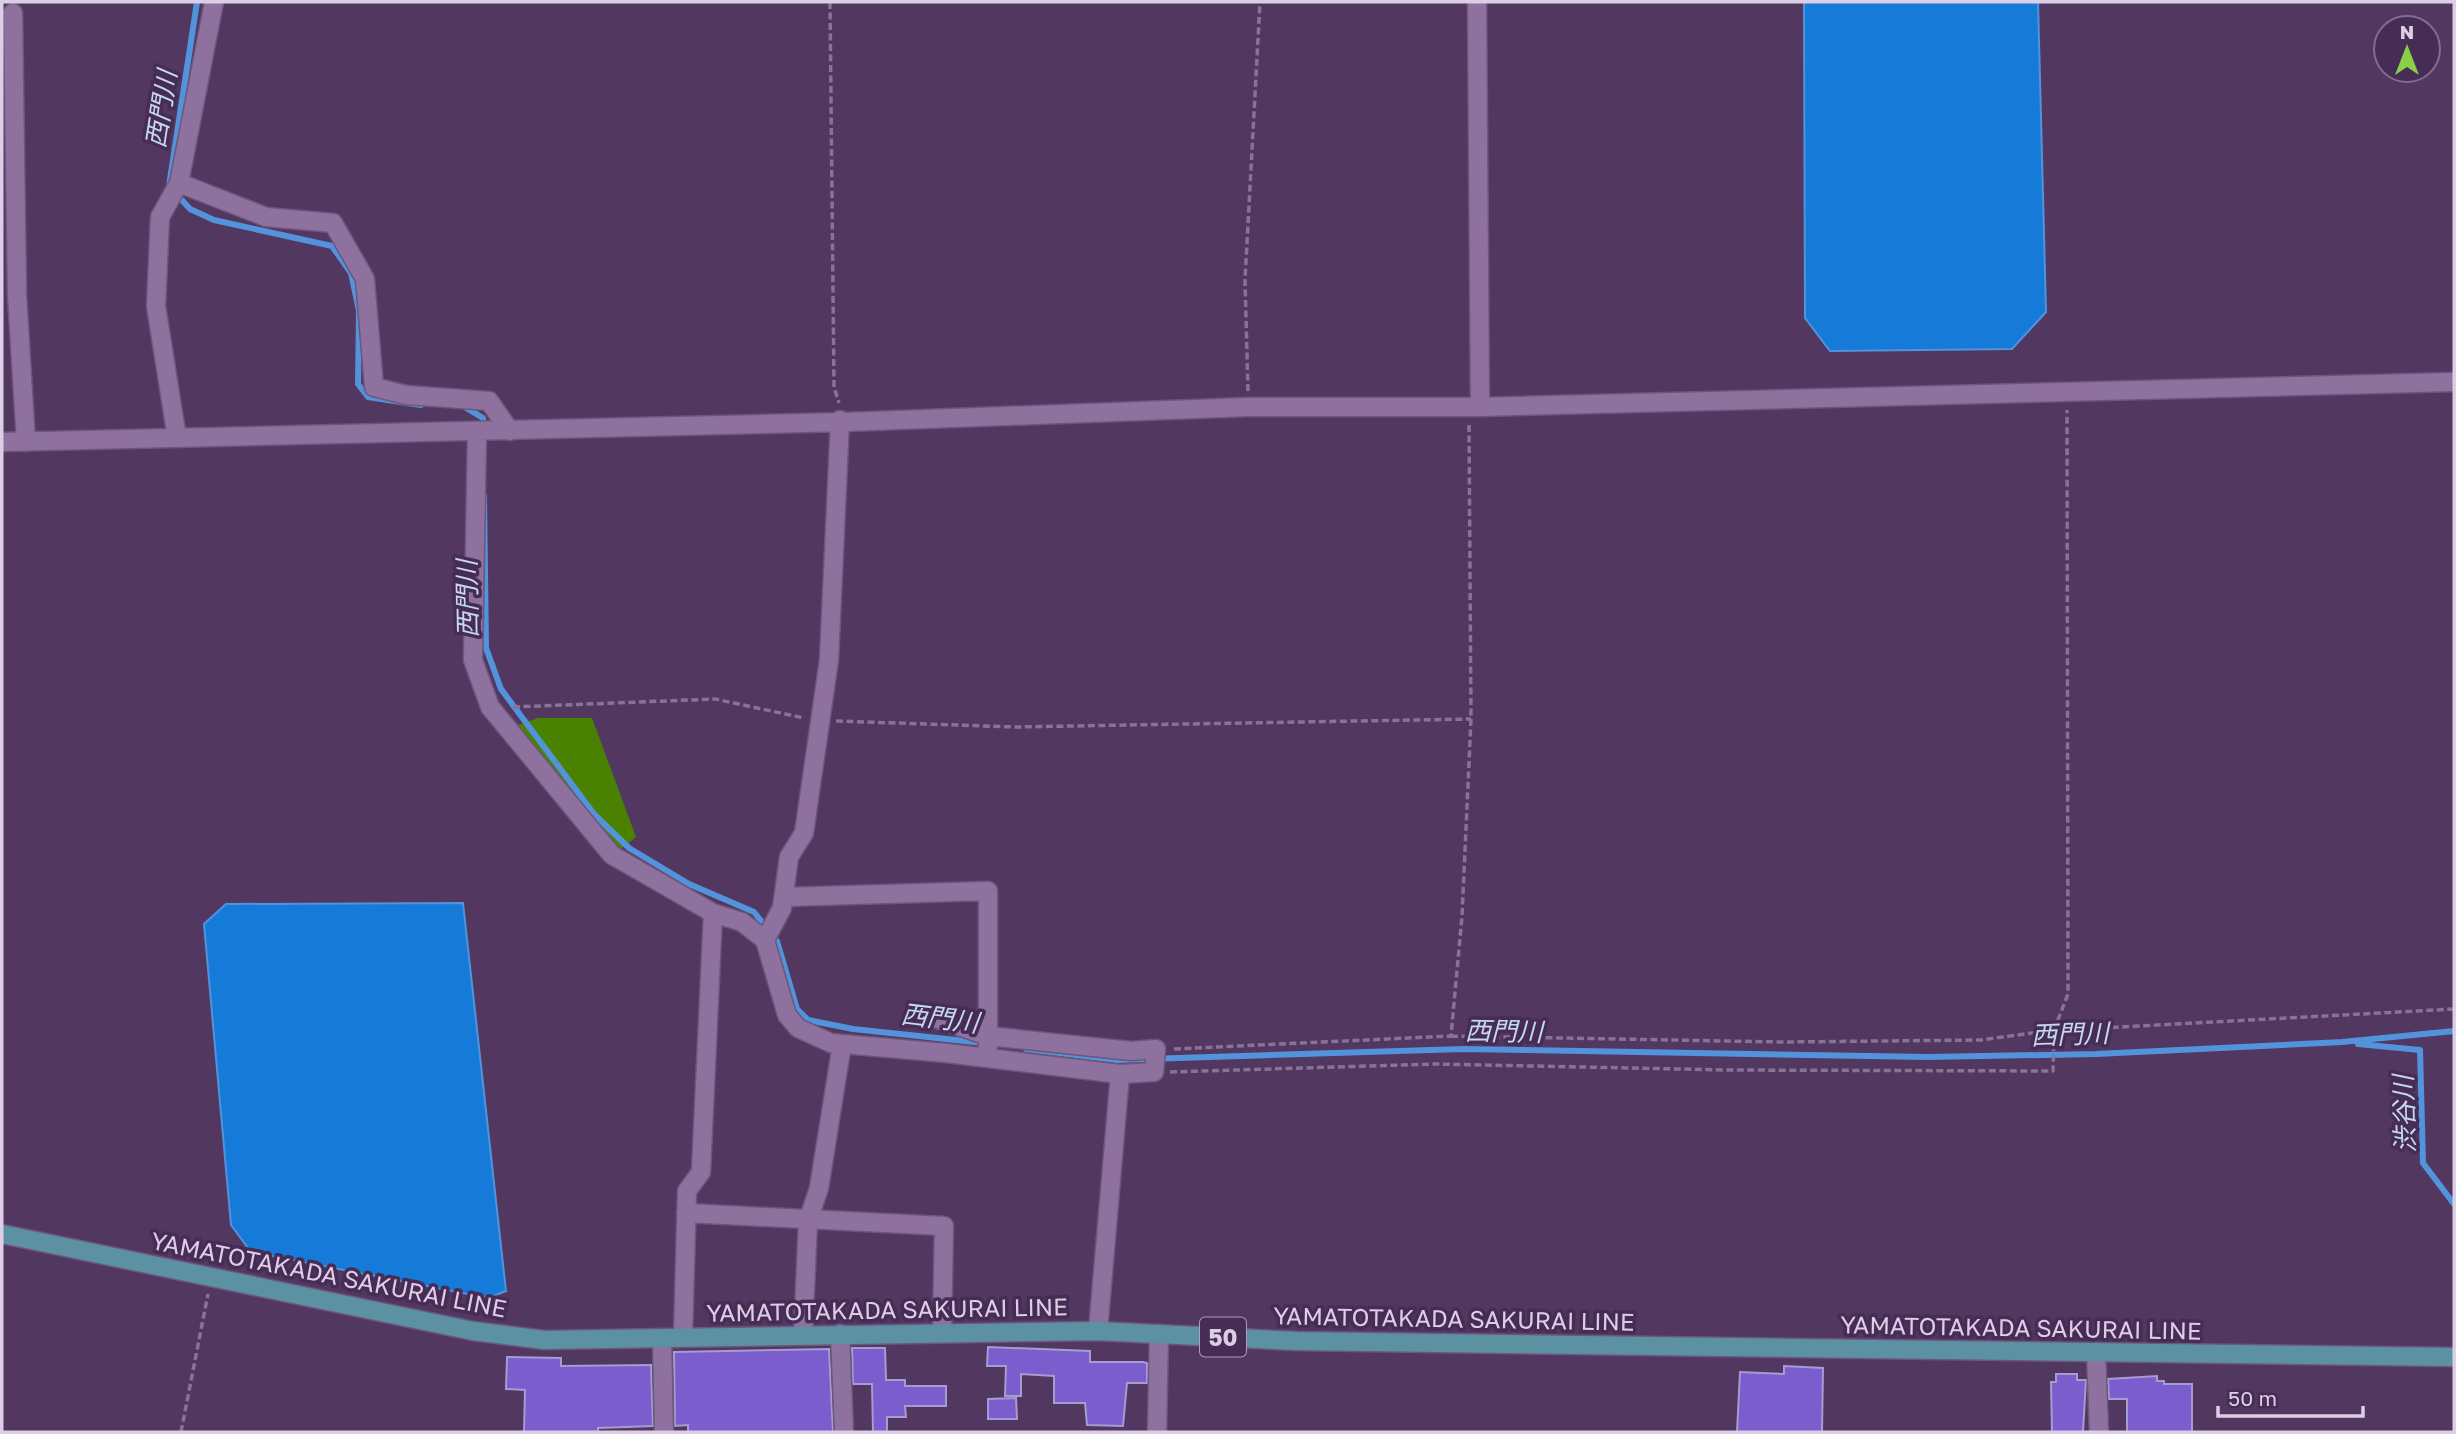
<svg xmlns="http://www.w3.org/2000/svg" width="2456" height="1434" viewBox="0 0 2456 1434" font-family="'Golos Text','Noto Sans JP',sans-serif">
<rect width="100%" height="100%" fill="#523761"/>
<!-- green -->
<path fill="#4b8100" d="M538,718H592L636,837L606,861L500,731Z"/>
<!-- water -->
<path fill="#167ad8" stroke="#5293dc" stroke-width="2" d="M1804,2H2038L2046,312L2012,349L1830,351L1805,318Z
M463,903L506,1291L488,1298L251,1252L231,1225L204,924L226,904Z"/>
<g fill="none" stroke-linecap="round" stroke-linejoin="round">
<!-- stream -->
<path stroke="#5293dc" stroke-width="6" d="M197,2L169,186L190,209L214,220L332,246L351,273L359,311L358,384L368,397L421,405
M463,406L483,418L484,429
M484,496L486,648L501,689L594,814L629,848L689,884L754,912L777,941L797,1009L808,1020L853,1029L984,1043
M2358,1044L2420,1050L2423,1163L2454,1204
M1026,1049L1116,1060L1463,1049L1928,1057L2096,1054L2342,1042L2454,1031"/>
</g>
<!-- building -->
<path fill="#7b5dcd" stroke="#a59cd1" stroke-width="2" d="M988,1347L1090,1351V1362H1143L1147,1363V1383H1127L1123,1426L1087,1425L1085,1403H1054V1376L1021,1374V1396H1005L1006,1366H987Z
M852,1348H885L886,1380H905V1386H946V1406H905L906,1417H887V1432H873L872,1384H853Z
M829,1349L833,1432H688V1425L675,1426L674,1352Z
M507,1357L561,1358V1366L651,1365L653,1426L598,1428V1432H524L525,1390L506,1389Z
M1784,1366L1823,1368L1822,1432H1737L1740,1372L1784,1374Z
M2056,1374H2077V1380H2086L2083,1432H2052L2051,1382H2056Z
M2157,1376V1381H2164V1384H2192V1432H2127V1399H2109L2108,1379Z
M1016,1398L1017,1419H988V1399Z"/>
<g fill="none" stroke-linecap="round" stroke-linejoin="round">
<!-- minor casing -->
<g stroke="#6c5679" stroke-width="21">
<path id="minor" d="M1477,2L1480,407
M13,13L17,295L26,442
M179,183L266,217L333,223L365,279L374,387L406,395L489,401L510,431
M477,432L473,660L490,707L612,855L713,913L742,922L765,940L787,1015L798,1028L831,1043L946,1053L1120,1074L1154,1072L1156,1049L1131,1051L988,1036L923,1014
M177,438L156,306L160,217L179,183L214,2
M2,442L846,422L1248,407H1480L2454,382
M784,897L988,891V1047
M765,940L782,908L789,857L804,833L829,660L840,420
M686,1213L944,1226L942,1333
M1098,1331L1120,1074
M840,1334L844,1432
M803,1335L808,1221L819,1188L842,1044
M683,1337L687,1191L701,1172L713,913
M662,1338L664,1432
M2096,1352L2099,1432
M1157,1432L1159,1334"/>
</g>
<!-- major casing -->
<g stroke="#6c5679" stroke-width="21">
<path id="major" d="M2,1234L473,1331L544,1340L1098,1331L1297,1341L2454,1357"/>
</g>
<!-- path -->
<path stroke="#887295" stroke-width="3.5" stroke-dasharray="7 3.5" stroke-linecap="butt" d="M830,2L834,387L839,403
M1248,391L1245,280L1260,2
M513,707L715,699L804,718
M836,721L1015,727L1471,719
M1451,1036L1782,1042L1981,1040L2046,1031L2454,1009
M1174,1049L1451,1036L1462,916L1471,719L1469,423
M1170,1072L1435,1064L1727,1070L2053,1071L2054,1030L2068,994L2067,410
M181,1432L208,1294"/>
<!-- minor -->
<use href="#minor" stroke="#8e719f" stroke-width="18"/>
<!-- major -->
<use href="#major" stroke="#5c91a3" stroke-width="18"/>
</g>
<g text-anchor="middle" dominant-baseline="central" stroke-width="7" stroke-linejoin="round" paint-order="stroke">
<!-- shield labels -->
<rect fill="#472c56" stroke="#b09dbc" stroke-width="2" x="1200" y="1317.5" width="46" height="39" rx="5"/>
<g font-size="23" font-weight="bold" fill="#ddcee7">
<text x="1223" y="1337">50</text>
</g>
<!-- street labels -->
<g font-size="24" fill="#ddcee7" stroke="#472c56">
<text transform="translate(329 1274) rotate(11)">YAMATOTAKADA SAKURAI LINE</text>
<text transform="translate(887 1309) rotate(-1)">YAMATOTAKADA SAKURAI LINE</text>
<text transform="translate(1454 1318) rotate(1)">YAMATOTAKADA SAKURAI LINE</text>
<text transform="translate(2021 1327) rotate(1)">YAMATOTAKADA SAKURAI LINE</text>
</g>
<!-- water labels -->
<g font-size="26" font-style="italic" fill="#c4d8ef" stroke="#472c56">
<text transform="translate(161 109) rotate(-81)">西門川</text>
<text transform="translate(467 599) rotate(-91)">西門川</text>
<text transform="translate(940 1018) rotate(7)">西門川</text>
<text transform="translate(1504 1031) rotate(1)">西門川</text>
<text transform="translate(2070 1034) rotate(-2)">西門川</text>
<text transform="translate(2404 1114) rotate(-92)">渋谷川</text>
</g>
</g>
<!-- border -->
<rect width="2456" height="1434" fill="none" stroke="#ddcee7" stroke-width="7"/>
<!-- north arrow -->
<g transform="translate(2407 49)"><circle r="33" fill="#472c56" stroke="#836d90" stroke-width="2"/>
<path d="M0-5L12 26L0 18L-12 26Z" fill="#89cf48"/>
<text y="-10" font-size="19" font-weight="bold" text-anchor="middle" fill="#ddcee7">N</text>
</g>
<!-- scale -->
<path d="M2218 1406v10h145v-10" fill="none" stroke="#ddcee7" stroke-width="3.5"/>
<text x="2228" y="1406" font-size="21" fill="#ddcee7" stroke="#472c56" stroke-width="5" paint-order="stroke">50 m</text>
</svg>
